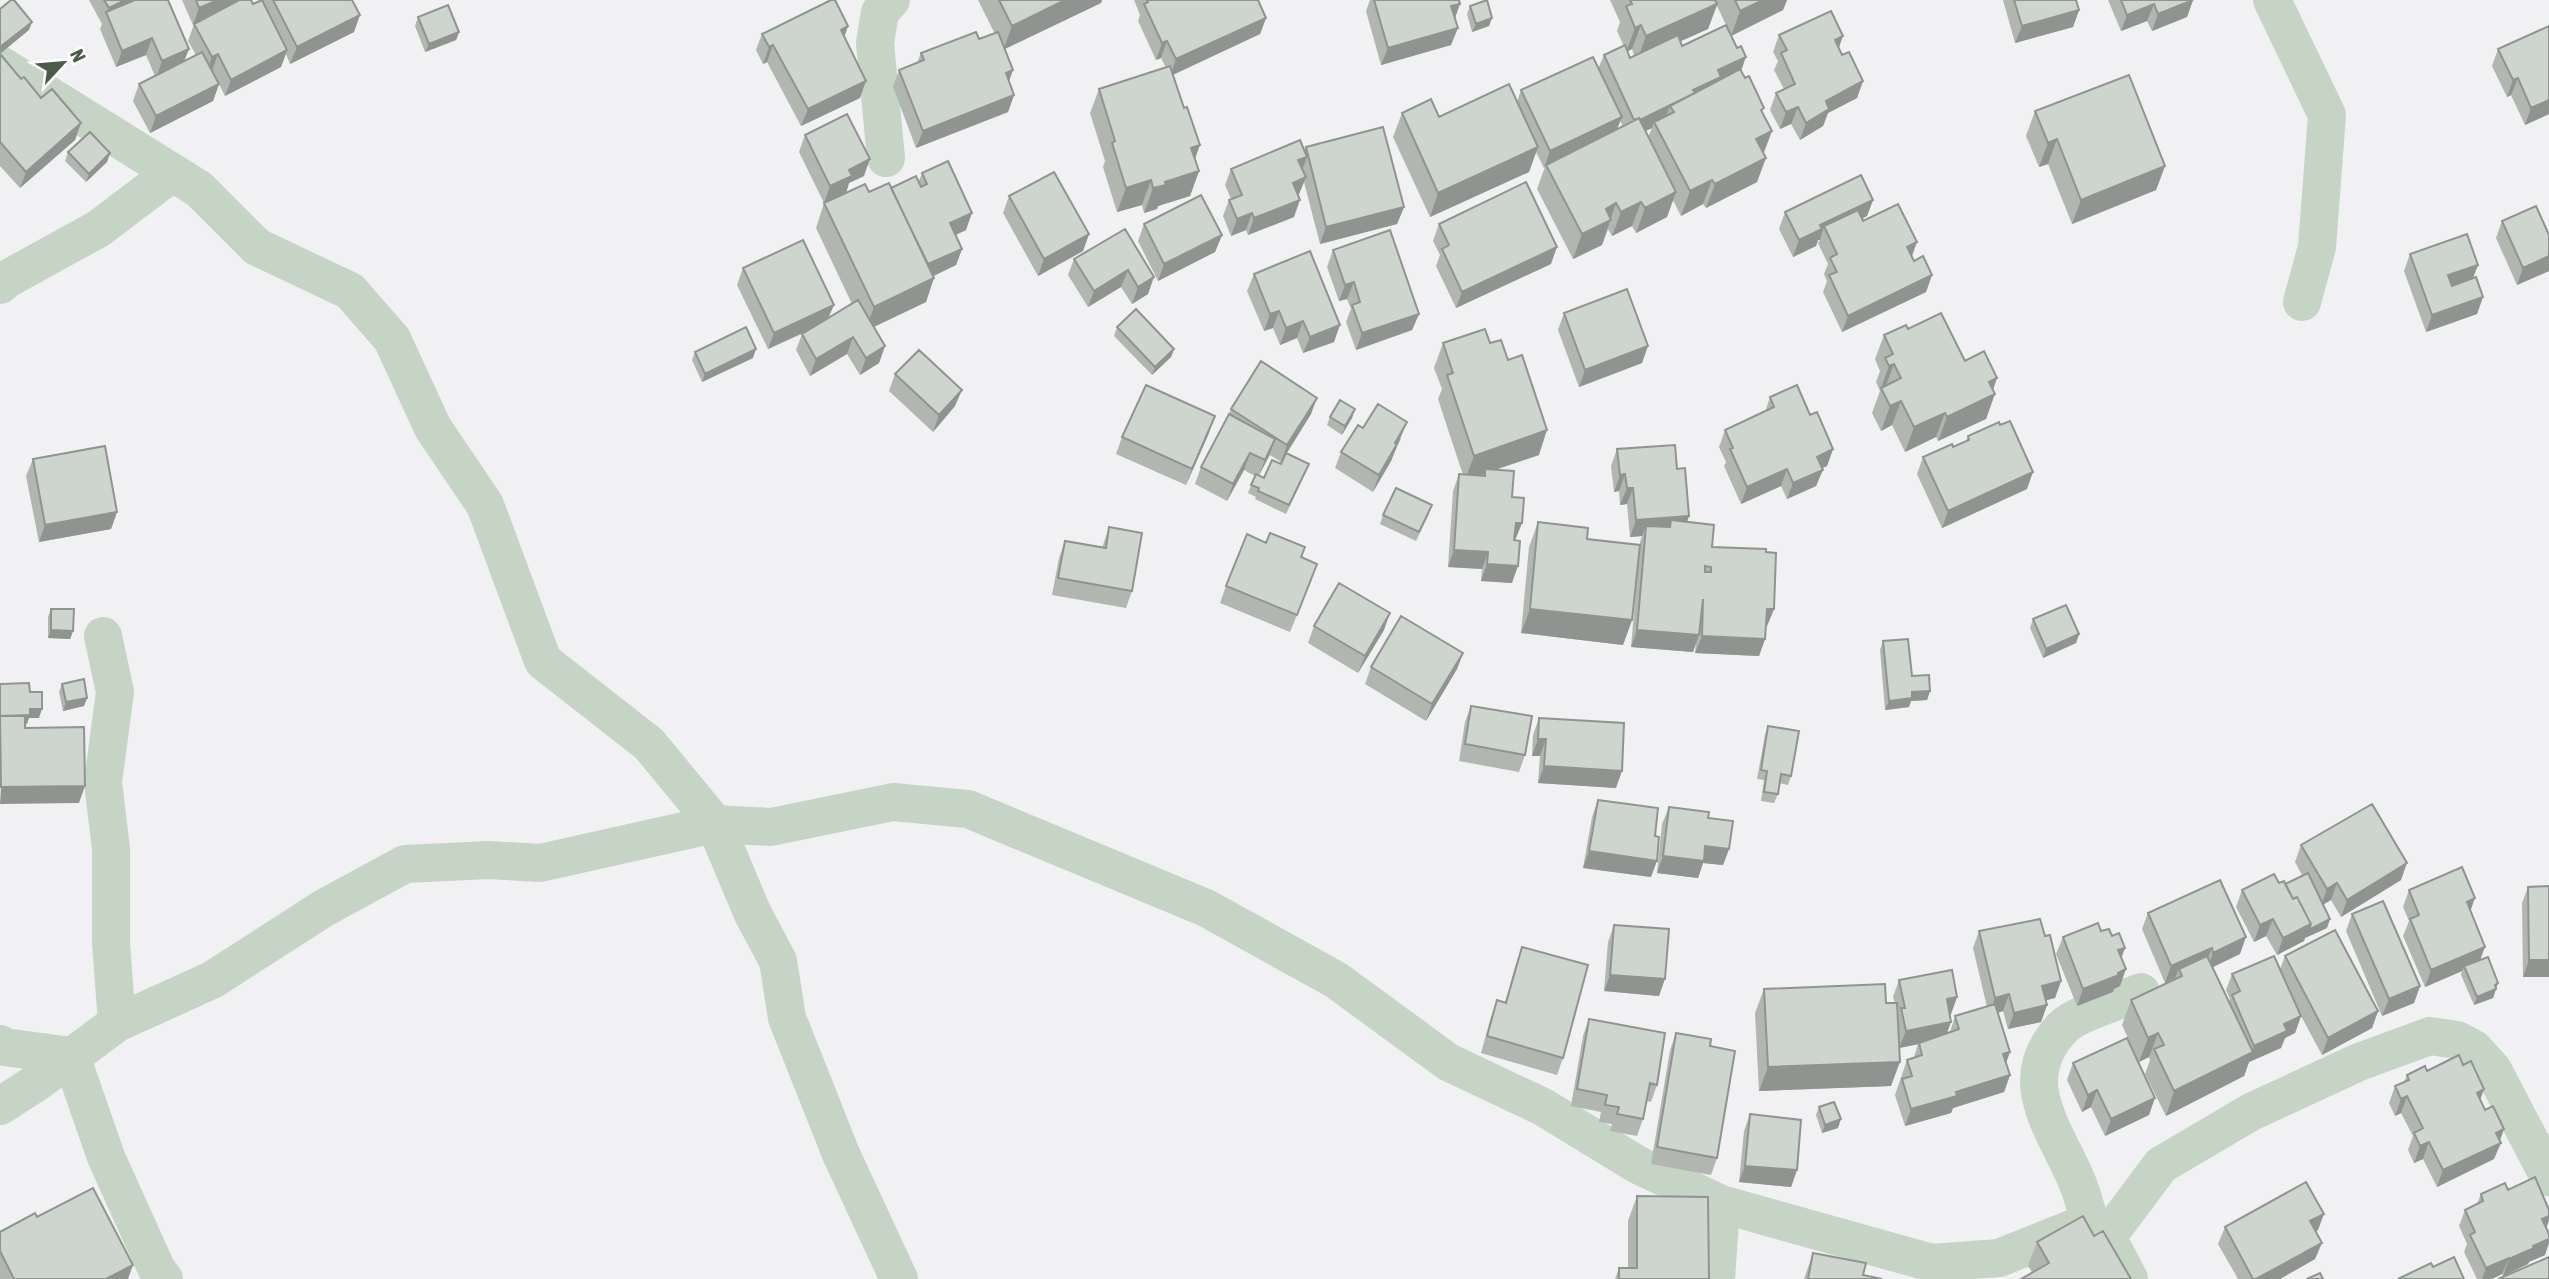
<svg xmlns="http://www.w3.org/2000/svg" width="2549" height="1279" viewBox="0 0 2549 1279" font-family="'Asap Condensed',sans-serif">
<rect width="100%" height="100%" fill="#f1f0f3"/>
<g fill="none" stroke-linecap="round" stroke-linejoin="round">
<!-- minor -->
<path stroke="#c6d4c5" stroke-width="38" d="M2272,0L2327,115L2317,247L2302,302
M0,65L199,189L257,247L350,291L392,339L433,428L485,505L543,661L649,744L715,824L753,914L778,961L787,1018L841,1154L899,1279
M886,158L875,43L880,12L891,0
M0,285L7,279L98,229L172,173
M103,636L115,692L103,782L111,849V943L117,1023
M0,1044L4,1047L71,1056L106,1157L157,1270L164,1279
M0,1106L36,1083L117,1023L212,980L324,908L405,864L488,860L540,863L715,824L771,827L893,802L968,809L1206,908L1336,980L1448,1062L1543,1107L1638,1165L1721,1204L1932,1263L1999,1258L2074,1228L2092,1230L2115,1252L2129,1279
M2092,1230C2087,1213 2083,1195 2076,1179C2053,1126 2013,1079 2063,1027C2075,1014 2122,1000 2141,992
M2105,1240L2161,1165L2251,1112L2359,1062L2430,1036L2457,1040L2474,1049L2493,1070L2549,1177
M1716,1279L1721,1204"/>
</g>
<!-- wall -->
<path fill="#b1b6b1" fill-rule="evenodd" d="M89,0H168L189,49L184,61L196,55L188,41L194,24L193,25L182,0H251L253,4L259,0H352L354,32L290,64L286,54L281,67L225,96L219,84L213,101L150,133L133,101L139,84L155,76L146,55L116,67L100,29L102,24Z
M978,0H1102L1101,3L1004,49L1009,80L1014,95L1008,112L916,148L893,87L899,70L917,63L921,53L979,39L995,34Z
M1134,0H1258L1266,18L1260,34L1173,75L1199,171L1190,196L1158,206L1157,209L1144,213L1142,205L1117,212L1103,167L1105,161L1090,113L1099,89L1166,68L1161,58L1156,60L1138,21L1140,15Z
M1370,0H1459L1455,19L1451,45L1381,65L1366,11Z
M1610,0H1787L1783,10L1731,36L1741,70L1764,108L1762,112L1764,154L1757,182L1706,208L1703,204L1681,216L1673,200L1667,217L1636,233L1632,226L1612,236L1608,229L1602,245L1573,259L1537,189L1545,167L1544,168L1536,152L1529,172L1430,217L1393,137L1402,113L1439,117L1517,102L1521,90L1598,69L1604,55L1624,46L1617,31L1620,22ZM1717,6L1726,25L1682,46L1680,41L1708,29ZM1632,49L1634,55L1630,58L1627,52ZM1620,121L1623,126L1617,129ZM1652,128L1648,137L1645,131Z
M2003,0H2076L2079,10L2073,27L2015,43Z
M2108,0H2193L2187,17L2152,31L2147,21L2121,31Z
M1470,6L1492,18L1489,26L1472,32L1467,14Z
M418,17L459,32L456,40L425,52L415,26Z
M848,26L844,37L860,98L801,126L767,62L763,64L756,50L762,34Z
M2549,26V114L2525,125L2511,95L2507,97L2492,66L2498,49Z
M1779,35L1839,47L1842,55L1863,81L1857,98L1828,113L1823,126L1800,140L1791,124L1780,129L1770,110L1776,93L1784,89L1774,70L1778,61L1773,52Z
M0,57L21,79L41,98L81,123L75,140L20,188L0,166Z
M2035,111L2165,166L2156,190L2072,224L2048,164L2039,167L2026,136Z
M805,135L864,176L849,183L846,193L824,203L799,152Z
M1306,147L1404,207L1397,224L1320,244L1304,182L1299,194L1298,195L1294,217L1248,235L1246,230L1231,236L1223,216L1229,200L1231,199L1225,185L1231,169L1304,151Z
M68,152L110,153L107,162L86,182L65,161Z
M922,173L966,230L956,235L962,249L956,265L934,276L926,302L874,327L885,346L879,363L860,375L847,354L810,376L796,350L802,334L768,349L737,285L743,268L829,317L852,304L816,228L824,203L869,192L919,181Z
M1009,196L1089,234L1083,251L1038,276L1003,213Z
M1873,200L1867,216L1862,219L1863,221L1912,257L1914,261L1932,275L1926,292L1842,332L1823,292L1827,281L1824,274L1828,264L1818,243L1820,240H1818L1816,246L1793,257L1779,229L1785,212Z
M2502,221L2549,235V271L2517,285L2496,238Z
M1144,224L1222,235L1215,252L1158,281L1138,241Z
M1439,224L1551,264L1456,308L1436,266L1440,255L1433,241Z
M1125,229L1148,294L1132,304L1121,287L1088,307L1068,275L1074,259Z
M1333,250L1419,314L1412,330L1356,350L1346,322L1351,309L1347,299L1339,301L1327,267Z
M2410,254L2473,279L2483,297L2477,314L2426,332L2404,271Z
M1254,274L1334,342L1303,353L1297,338L1280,345L1273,328L1264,331L1247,291Z
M1564,313L1642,363L1579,387L1558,330Z
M1117,327L1174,349L1171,357L1152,375L1114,336Z
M1908,329L1965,361L1993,390L1986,419L1938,441L1936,437L1905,452L1892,425L1881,431L1872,413L1880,391L1876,382L1880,371L1875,359L1884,335Z
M1443,343H1490L1539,455L1495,470L1512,497L1522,523L1515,540L1512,583L1481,581L1482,569L1448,567L1453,491L1459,474L1463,475L1438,399L1442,389L1434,368Z
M695,352L753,358L702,382L692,360Z
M895,374L955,406L933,432L889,391Z
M1770,397L1810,415L1833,449L1827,466L1822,468L1816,486L1787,499L1781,486L1741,504L1724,466L1726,462L1719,447L1725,430L1765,412Z
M1231,409L1311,414L1287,453L1306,472L1286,514L1255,499L1256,497L1248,493L1255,476L1244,470L1227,501L1195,484L1201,467L1227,418ZM1270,455L1281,462L1284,458L1281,464L1264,478L1259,475Z
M1355,409L1352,418L1342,435L1327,425L1330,417Z
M2000,425L2027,489L1942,528L1917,474L1923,457L1953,447L1966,441L1968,436Z
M1363,428L1401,439L1397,446L1391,461L1373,492L1335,468L1341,452Z
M1209,433L1186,485L1116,454L1122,437Z
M1617,449L1677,469L1689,516L1687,522L1774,609L1767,626H1766L1765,639L1759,656L1695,653L1696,643L1693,652L1631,647L1640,542L1642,536L1630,537L1627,504L1620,505L1619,491L1614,492L1611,466Z
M33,459L117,512L111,529L39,542L26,476Z
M1429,514L1416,541L1380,524L1383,515Z
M1538,522L1587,539L1632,620L1623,645L1521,633L1529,547Z
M1109,527L1132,591L1126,608L1052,595L1059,558L1065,541L1102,548Z
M1311,581L1290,632L1220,603L1226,586Z
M51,609L73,631L70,639L48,638V617Z
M2033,619L2079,634L2076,643L2043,658L2030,628Z
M1314,626L1384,630L1358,673L1308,643Z
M1883,641L1912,676L1930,691L1927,700L1911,701L1909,707L1885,710L1880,650Z
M1463,653L1457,669L1426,721L1365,684L1371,667Z
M62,684L87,698L84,706L63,711L59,692Z
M1471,706L1525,755L1519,772L1459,761L1465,722Z
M1539,718L1616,788L1538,783L1540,756H1532L1533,735Z
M1768,726L1791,776L1788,785L1779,783L1778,794L1774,803L1761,801L1764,780L1757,779L1765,735Z
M1598,800L1655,836L1651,877L1583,868L1592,817Z
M1669,807L1708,818L1729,849L1723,865L1703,863L1698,878L1657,873L1662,824Z
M2301,845L2401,880L2341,917L2331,900L2323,904L2327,928L2305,938L2304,941L2277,955L2266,936L2254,942L2236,907L2242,890L2279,883L2285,884L2302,875L2295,862Z
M2528,887L2549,977H2523L2522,903Z
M2409,890L2471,911L2481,960L2496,989L2493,998L2474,1005L2461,975L2462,971L2425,987L2403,936L2409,921L2403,907Z
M2148,913L2240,954L2212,967L2229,1002L2230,999L2226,990L2232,974L2280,969L2285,956L2378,1011L2372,1028L2322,1055L2301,1016L2295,1033L2285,1038L2281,1048L2249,1062L2244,1076L2166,1116L2145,1074L2150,1060L2149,1057L2139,1062L2122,1025L2131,1000L2175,980V978L2165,983L2142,929Z
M2352,914L2420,986L2414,1003L2382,1016L2346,931Z
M1614,925L1659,996L1604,991L1608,942Z
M1979,931L2045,936L2061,981L2055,998L2046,1000L2047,1005L2041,1022L2008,1029L2003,1011L1998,1013L2006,1063L2010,1075L2004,1092L1953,1108L1951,1113L1905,1126L1895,1095L1907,1060L1914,1057L1918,1044L1899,1048L1891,1086L1759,1091L1755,1013L1764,989L1886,1003H1895L1893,997L1899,980L1957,997L1951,1014H1950L1947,1033L1950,1032L1955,1016L1987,1007L1973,948Z
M2101,931L2121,958L2120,986L2114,989L2113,992L2077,1006L2056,954L2063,937Z
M1522,947L1563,1058L1557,1075L1481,1053L1491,1017L1497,1000L1505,1002L1516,964Z
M1589,1019L1657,1085L1651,1102L1646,1101L1643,1119L1637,1136L1610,1131L1612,1124L1599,1122L1601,1112L1571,1106L1583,1036Z
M1676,1033L1717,1158L1711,1175L1651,1164L1670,1050Z
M2073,1063L2149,1115L2105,1136L2091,1107L2082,1112L2067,1080Z
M2427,1071L2480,1101L2485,1110L2504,1129L2494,1159L2437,1187L2423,1159L2414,1163L2408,1150L2413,1136L2401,1113L2395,1116L2389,1103L2395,1086L2404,1082L2407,1075Z
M1819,1107L1838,1128L1822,1133L1816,1115Z
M1750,1114L1797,1170L1791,1187L1739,1182L1744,1131Z
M2508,1190L2549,1220L2546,1228L2545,1255L2529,1262L2528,1264L2503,1276L2502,1274L2492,1279H2477L2464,1252L2467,1244L2459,1226L2465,1210L2477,1204L2481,1194Z
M1637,1196L1709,1279H1615L1619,1268H1628V1221Z
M37,1217L128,1279H0V1232Z
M2225,1227L2318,1230L2315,1232V1259L2280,1279H2238L2218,1244Z
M2094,1236L2032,1272L2028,1266L2037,1242Z
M1813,1253L1863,1275L1882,1279H1804Z"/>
<!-- shaded-wall -->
<path fill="#909490" d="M125,0H151L107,13L109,8Z
M218,0H241L239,5L193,25L199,8Z
M1065,0H1102L1101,3L1003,50L1012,26Z
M1763,0H1787L1783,10L1731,36L1740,11Z
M2193,0L2187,17L2152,31L2158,14Z
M1460,4L1454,21L1451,6Z
M1717,4L1708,29L1637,61L1646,36Z
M2154,4L2147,21L2121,31L2127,15Z
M2079,10L2073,27L2015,43L2022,26Z
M360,15L354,32L290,64L297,47Z
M1266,18L1260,34L1170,76L1176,59Z
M1492,18L1489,26L1472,32L1476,24Z
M32,22L29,30L0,54V47Z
M1641,25L1632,49L1626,52L1635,28Z
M848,26L842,43L841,30Z
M1458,28L1451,45L1381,65L1388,48Z
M459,32L456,40L425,52L429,44Z
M1843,36L1837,53L1835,40Z
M152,38L146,55L116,67L122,51Z
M1167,41L1161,58L1156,60L1162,43Z
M773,45L767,62L763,64L769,47Z
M189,49L182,66L156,78L162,61Z
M287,50L281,67L225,96L231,80Z
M218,54L212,71L206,74L212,57Z
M1746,57L1740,74L1689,111L1693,90L1718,70Z
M1013,70L1007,87L1006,73Z
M2518,78L2511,95L2507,97L2513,80Z
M866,81L860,98L801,126L808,109Z
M1863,81L1857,98L1828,113L1823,126L1800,140L1806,123L1826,101Z
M219,84L213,101L150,133L156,116Z
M1014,95L1008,112L916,148L923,131Z
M2549,100V114L2525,125L2531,108Z
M1670,106L1663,123L1654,122L1652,128L1629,139L1635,122Z
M1798,107L1791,124L1780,129L1786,112Z
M1622,117L1615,134L1546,165L1544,168L1550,151Z
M81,123L75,140L20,188L26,172Z
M1772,131L1763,155L1756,139Z
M2057,139L2048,164L2039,167L2048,143Z
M1200,145L1191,170V148Z
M1538,147L1529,172L1430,217L1438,193Z
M110,153L107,162L86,182L89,174Z
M1307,157L1301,173L1298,160Z
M1766,158L1757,182L1706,208L1715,184Z
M870,159L864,176L849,183L846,193L824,203L830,186L849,170Z
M2165,166L2156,190L2072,224L2081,200Z
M1199,171L1190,196L1158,206L1157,209L1144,213L1153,188L1165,182Z
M1306,177L1299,194L1286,200L1293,183Z
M1151,180L1142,205L1117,212L1126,188Z
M1712,180L1703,204L1681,216L1690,191Z
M1676,192L1667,217L1636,233L1645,208Z
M1300,200L1294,217L1248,235L1254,218Z
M1873,200L1867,216L1828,235L1824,226L1820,240H1818L1816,246L1793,257L1799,240L1820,225Z
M1641,202L1632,226L1612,236L1621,212Z
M1616,203L1602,245L1573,259L1582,234L1606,209Z
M1404,207L1397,224L1320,244L1326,227Z
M972,213L966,230L944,240L950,223Z
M1252,213L1246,230L1231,236L1237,219Z
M1089,234L1083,251L1038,276L1044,259Z
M1222,235L1215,252L1158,281L1164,264Z
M1917,242L1911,259L1907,247Z
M1557,247L1551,264L1456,308L1462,292Z
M962,249L956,265L920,282L926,265Z
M2549,256V271L2517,285L2523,268Z
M2478,265L2472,281L2442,292L2448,275Z
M1128,270L1121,287L1088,307L1094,291Z
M1932,275L1926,292L1842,332L1848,316Z
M1154,277L1148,294L1132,304L1138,287Z
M934,278L926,302L865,331L874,307Z
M1354,282L1347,299L1339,301L1345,285Z
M2483,297L2477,314L2426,332L2432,315Z
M834,305L827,321L768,349L774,333Z
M1279,311L1273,328L1264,331L1270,314Z
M1419,314L1412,330L1356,350L1362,333Z
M1303,321L1297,338L1280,345L1286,328Z
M1340,325L1334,342L1303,353L1310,337Z
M853,337L847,354L810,376L816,359Z
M885,346L879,363L860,375L866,358Z
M1648,346L1642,363L1579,387L1585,370Z
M756,349L753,358L702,382L705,374Z
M1174,349L1171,357L1152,375L1155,367Z
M1894,364L1885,388H1881L1889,366Z
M1997,378L1991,396L1995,394L1986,419L1938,441L1947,417L1989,382Z
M962,390L955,406L933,432L939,415Z
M1317,398L1311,414L1281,462L1287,445Z
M1901,401L1892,425L1881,431L1890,406Z
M1355,409L1352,418L1342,435L1345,426Z
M1945,413L1936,437L1905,452L1914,427Z
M1215,416L1209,433L1186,485L1192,469Z
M1407,422L1391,461L1373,492L1379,475L1395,443Z
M1547,430L1539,455L1485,473V469L1484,474L1465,480L1474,456Z
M1275,439L1269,456L1258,477L1265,460Z
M1833,449L1827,466L1811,473L1817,457Z
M1250,453L1244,470L1227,501L1233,484Z
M1787,469L1781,486L1741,504L1747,487Z
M1823,470L1816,486L1787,499L1793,483Z
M2033,472L2027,489L1942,528L1948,511Z
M1625,474L1619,491L1614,492L1620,475Z
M1627,488H1633L1627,504L1620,505Z
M117,512L111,529L39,542L45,525Z
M1689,516L1683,533L1671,520L1666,534L1646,526L1642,536L1630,537L1636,520Z
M1516,523H1522L1515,540H1510Z
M1454,550L1488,552L1482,569L1448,567Z
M1487,564L1518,566L1512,583L1481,581Z
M1530,609L1632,620L1623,645L1521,633Z
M1767,609H1774L1767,626H1760Z
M1390,613L1384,630L1358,673L1365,656Z
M51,630L73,631L70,639L48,638Z
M1637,630L1699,635L1693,652L1631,647Z
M2079,634L2076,643L2043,658L2046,649Z
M1702,636L1765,639L1759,656L1695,653Z
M1463,653L1457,669L1426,721L1432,704Z
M1930,691L1927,700L1911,701L1909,707L1885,710L1889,701L1912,692Z
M87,698L84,706L63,711L66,702Z
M30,709H42L39,718H29L27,724H0Z
M1538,739H1546L1540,756H1532Z
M1544,766L1622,771L1616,788L1538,783Z
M85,786L79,803L0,804L1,787Z
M1705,846L1729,849L1723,865L1703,863L1698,878L1657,873L1663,856Z
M1589,851L1657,861L1651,877L1583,868Z
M2407,863L2401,880L2341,917L2347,900Z
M2337,883L2331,900L2321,906L2327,889Z
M2475,898L2469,915L2467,902Z
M2273,919L2266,936L2254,942L2260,925Z
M2330,919L2327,928L2305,938L2304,941L2277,955L2283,938L2311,924Z
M2246,937L2240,954L2207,970L2213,953Z
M2485,947L2479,963L2464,966L2462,971L2425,987L2431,970Z
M2125,948L2119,965L2118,950Z
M2212,948L2205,965L2179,969L2175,978L2165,983L2171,966Z
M2529,960H2549V977H2523Z
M2126,969L2120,986L2114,989L2113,992L2077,1006L2083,989Z
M1610,975L1665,979L1659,996L1604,991Z
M2061,981L2055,998L2036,1003L2042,986Z
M2498,983L2493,998L2474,1005L2477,997Z
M2420,986L2414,1003L2382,1016L2389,999Z
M2009,994L2003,1011L1989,1015L1995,998Z
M1957,997L1951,1014L1941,1016L1947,999Z
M2047,1005L2041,1022L2008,1029L2014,1013Z
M2378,1011L2372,1028L2322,1055L2328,1038Z
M2301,1016L2295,1033L2285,1038L2281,1048L2249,1062L2244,1076L2166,1116L2174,1091L2252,1052L2254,1046L2284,1024Z
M1951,1022L1945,1039L1899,1048L1906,1031Z
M2158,1033L2149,1057L2139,1062L2148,1038Z
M2010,1052L2004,1069L2003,1054Z
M1900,1062L1891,1086L1759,1091L1768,1067Z
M2010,1075L2004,1092L1953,1108L1951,1113L1905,1126L1911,1109L1956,1092Z
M2484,1089L2478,1106L2477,1093Z
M2097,1090L2091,1107L2082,1112L2088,1095Z
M2407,1096L2401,1113L2395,1116L2401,1099Z
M2155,1098L2149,1115L2105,1136L2111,1119Z
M1841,1119L1838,1128L1822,1133L1825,1125Z
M2504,1129L2498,1144L2501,1143L2494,1159L2437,1187L2443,1170L2496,1133Z
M2429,1142L2423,1159L2414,1163L2420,1146Z
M1745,1166L1797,1170L1791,1187L1739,1182Z
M2324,1214L2318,1230L2303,1238L2310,1221Z
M2549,1216V1220L2545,1232L2542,1219Z
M2549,1239V1243L2545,1255L2529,1262L2528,1264L2503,1276L2509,1259L2533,1246Z
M2322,1243L2315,1259L2280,1279H2256Z
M2509,1258L2502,1274L2492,1279H2482L2486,1268Z
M133,1265L128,1279H106Z"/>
<!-- building -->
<path fill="#ced4ce" stroke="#909490" stroke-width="2" fill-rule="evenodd" d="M11,0H14L32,22L0,47V9Z
M104,0H125L109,8Z
M135,0H168L189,49L162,61L152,38L122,51L106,12Z
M196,0H218L199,8Z
M239,0H251L253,4L262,0L287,50L231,80L218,54L212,57L194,24Z
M273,0H352L360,15L297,47Z
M831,0H835L848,26L841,30L866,81L808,109L773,45L769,47L762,34Z
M999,0H1065L1012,26Z
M1147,0H1258L1266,18L1176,59L1167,41L1162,43L1144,4L1148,2Z
M1374,0H1459L1460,4L1451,6L1458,28L1388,48Z
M1487,0L1492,18L1476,24L1470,6Z
M1630,0H1715L1717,4L1646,36L1641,25L1635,28L1626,6L1632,4Z
M1735,0H1763L1740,11Z
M2014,0H2076L2079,10L2022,26Z
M2121,0H2193L2158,14L2154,4L2127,15Z
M448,5L459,32L429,44L418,17Z
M1831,11L1843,36L1835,40L1842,55L1849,52L1863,81L1826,101L1829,109L1806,123L1798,107L1786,112L1776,93L1795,84L1781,53L1787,50L1779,35Z
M1726,25L1737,48L1741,46L1746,57L1718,70L1721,77L1693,90L1695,93L1640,120L1639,118L1634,120L1604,55L1625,45L1630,58L1678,35L1682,46Z
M2549,26V100L2531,108L2518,78L2513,80L2498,49Z
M976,32L979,39L998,32L1013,70L1006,73L1014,95L923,131L899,70L924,60L921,53Z
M202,52L219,84L156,116L139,84Z
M1,55L21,79L24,77L41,98L52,89L81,123L26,172L0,142V57Z
M1593,57L1622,117L1550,151L1521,90Z
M1170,66L1184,108L1187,107L1200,145L1191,148L1199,171L1165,182L1166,185L1153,188L1151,180L1126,188L1112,143L1115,141L1099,89Z
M1740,69L1745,78L1749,76L1764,108L1761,110L1772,131L1756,139L1766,158L1715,184L1712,180L1690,191L1654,122L1674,112L1670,106Z
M2129,75L2165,166L2081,200L2057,139L2048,143L2035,111Z
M1509,84L1538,147L1438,193L1402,113L1431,99L1439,117Z
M847,114L870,159L849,170L852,176L830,186L805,135Z
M1639,118L1676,192L1645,208L1641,202L1621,212L1616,203L1606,209L1611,220L1582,234L1546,165Z
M1383,127L1404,207L1326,227L1306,147Z
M90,132L110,153L89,174L68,152Z
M1300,140L1307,157L1298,160L1306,177L1293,183L1300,200L1254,218L1252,213L1237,219L1229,200L1242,195L1231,169Z
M948,161L972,213L950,223L962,249L928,264L891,188L916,176L921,187L927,184L922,173Z
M1054,172L1089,234L1044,259L1009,196Z
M1861,175L1873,200L1820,225L1822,229L1799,240L1785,212Z
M1526,182L1557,247L1462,292L1442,249L1449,245L1439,224Z
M889,183L934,278L874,307L824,203L865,184L869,192Z
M1201,195L1222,235L1164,264L1144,224Z
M1898,204L1917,242L1907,247L1914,261L1923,256L1932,275L1848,316L1829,275L1837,272L1830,258L1837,254L1824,226L1858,210L1863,221Z
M2536,206L2549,235V256L2523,268L2502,221Z
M1125,229L1154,277L1138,287L1128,270L1094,291L1074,259Z
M1390,230L1419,314L1362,333L1352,305L1360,302L1354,282L1345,285L1333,250Z
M2467,234L2478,265L2448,275L2452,286L2476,277L2483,297L2432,315L2410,254Z
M803,240L834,305L774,333L743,268Z
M1310,251L1340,325L1310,337L1303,321L1286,328L1279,311L1270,314L1254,274Z
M1627,289L1648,346L1585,370L1564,313Z
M858,300L885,346L866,358L853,337L816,359L802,334Z
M1136,309L1174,349L1155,367L1117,327Z
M1941,313L1965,361L1984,351L1997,378L1989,382L1995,394L1947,417L1945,413L1914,427L1901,401L1890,406L1881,388L1901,378L1894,364L1889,366L1885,358L1893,354L1884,335L1906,325L1908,329Z
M746,327L756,349L705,374L695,352Z
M1485,329L1490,343L1501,340L1508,360L1522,355L1547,430L1474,456L1447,375L1453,373L1443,343Z
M919,350L962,390L939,415L895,374Z
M1261,361L1317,398L1287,445L1231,409Z
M1146,385L1215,416L1192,469L1122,437Z
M1797,385L1810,415L1817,412L1833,449L1817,457L1823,470L1793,483L1787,469L1747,487L1730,449L1733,448L1725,430L1774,407L1770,397Z
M1340,400L1355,409L1345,426L1330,417Z
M1378,404L1407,422L1395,443L1397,444L1379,475L1341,452L1358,425L1363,428Z
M1229,414L1275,439L1265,460L1250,453L1233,484L1201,467Z
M2010,421L2033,472L1948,511L1923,457L1952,444L1953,447L1969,440L1968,436L1999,422L2000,425Z
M1675,445L1677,469L1685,468L1689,516L1636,520L1633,488H1627L1625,474L1620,475L1617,449Z
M105,446L117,512L45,525L33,459Z
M1286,453L1309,464L1289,505L1258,491L1259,488L1251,485L1256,474L1264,478L1272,460L1281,464Z
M1485,469L1514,471L1512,497L1524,498L1522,523H1516L1514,540L1520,541L1518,566L1487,564L1488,552L1454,550L1459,474L1485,476Z
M1396,488L1432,505L1419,532L1383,515Z
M1671,520L1714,525L1712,547L1766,549V552L1776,553L1774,609H1767L1765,639L1702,636L1703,599L1699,635L1637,630L1646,526L1670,527ZM1705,566L1711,567V572H1705Z
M1538,522L1588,528L1587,539L1640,545L1632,620L1530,609Z
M1109,527L1142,533L1132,591L1058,578L1065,541L1106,548Z
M1270,533L1305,547L1301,557L1317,564L1297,615L1226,586L1247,534L1266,543Z
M1339,583L1390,613L1365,656L1314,626Z
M2066,605L2079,634L2046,649L2033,619Z
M51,609H74L73,631L51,630Z
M1401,616L1463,653L1432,704L1371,667Z
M1908,639L1912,676L1929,675L1930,691L1912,692V698L1889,701L1883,641Z
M84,679L87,698L66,702L62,684Z
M29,683L30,692H42V709H30V715L0,716V684Z
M1471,706L1532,716L1525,755L1465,744Z
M0,716H25V728L84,727L85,786L1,787Z
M1539,718L1624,723L1622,771L1544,766L1546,739H1538Z
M1768,726L1799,731L1791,776L1781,774L1778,794L1764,792L1767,771L1761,770Z
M1598,800L1658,808L1655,836L1659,837L1657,861L1589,851Z
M2372,804L2407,863L2347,900L2337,883L2327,889L2301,845Z
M1669,807L1709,812L1708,818L1733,821L1729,849L1705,846L1704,861L1663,856Z
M2462,867L2475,898L2467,902L2485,947L2431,970L2410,919L2419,915L2409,890Z
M2308,873L2330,919L2309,930L2311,924L2297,897L2293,899L2285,884Z
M2274,874L2279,883L2284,881L2293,899L2297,897L2311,924L2283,938L2273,919L2260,925L2242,890Z
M2220,880L2246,937L2213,953L2212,948L2171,966L2148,913Z
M2549,886V960H2529L2528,887Z
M2383,901L2420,986L2389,999L2352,914Z
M2040,919L2045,936L2050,935L2061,981L2042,986L2047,1005L2014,1013L2009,994L1995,998L1979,931Z
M2098,923L2101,931L2109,929L2112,936L2119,933L2125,948L2118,950L2126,969L2118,973L2119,975L2083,989L2063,937Z
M1614,925L1669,929L1665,979L1610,975Z
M2335,930L2378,1011L2328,1038L2285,956Z
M1522,947L1588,965L1563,1058L1487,1036L1497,1000L1506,1003Z
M2207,956L2253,1052L2174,1091L2154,1049L2164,1045L2158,1033L2148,1038L2131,1000L2182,976L2179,969Z
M2274,956L2301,1016L2284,1024L2287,1031L2254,1046L2232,995L2240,991L2232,974Z
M2488,957L2498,983L2495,985L2496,989L2477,997L2464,966Z
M1952,970L1957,997L1947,999L1951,1022L1906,1031L1901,1008H1905L1899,980Z
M1885,984L1886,1003H1897L1900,1062L1768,1067L1764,989Z
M1995,1004L2010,1052L2003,1054L2010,1075L1956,1092L1957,1096L1911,1109L1902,1079L1912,1076L1907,1060L1922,1055L1919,1043L1959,1029L1955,1016Z
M1589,1019L1665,1033L1657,1085L1650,1083L1643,1119L1617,1114L1619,1107L1605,1105L1607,1095L1577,1089Z
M1676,1033L1711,1039L1710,1046L1735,1051L1717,1158L1657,1147Z
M2127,1038L2155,1098L2111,1119L2097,1090L2088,1095L2073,1063Z
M2459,1055L2463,1065L2471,1061L2484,1089L2477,1093L2485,1110L2493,1106L2504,1129L2496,1133L2501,1143L2443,1170L2429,1142L2420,1146L2414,1133L2423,1128L2407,1096L2401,1099L2395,1086L2409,1080L2407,1075L2425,1066L2427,1071Z
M1834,1102L1841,1119L1825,1125L1819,1107Z
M1750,1114L1801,1120L1797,1170L1745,1166Z
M2535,1177L2549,1210V1216L2542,1219L2549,1234V1239L2533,1246L2534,1248L2509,1259V1258L2486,1268L2470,1235L2475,1232L2465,1210L2483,1201L2481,1194L2505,1183L2508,1190Z
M2306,1182L2324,1214L2310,1221L2322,1243L2256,1279H2253L2225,1227Z
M93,1188L133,1265L106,1279H14L0,1251V1232L35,1213L37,1217Z
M1637,1196L1708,1197L1709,1279H1619V1268H1637Z
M2083,1216L2094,1236L2103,1231L2131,1279H2021L2049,1263L2037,1242Z
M1813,1253L1866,1263L1863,1275L1882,1279H1808Z
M2454,1257L2464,1279H2398L2431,1263L2433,1267Z
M2549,1257V1279H2498Z
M2320,1273L2323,1279H2307Z"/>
<!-- north arrow -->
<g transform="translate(63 63) rotate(64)" stroke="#ffffff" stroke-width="5" paint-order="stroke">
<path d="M0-5L12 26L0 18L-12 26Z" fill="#4b5d49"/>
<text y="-10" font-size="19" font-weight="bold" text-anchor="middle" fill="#4b5d49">N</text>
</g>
</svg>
